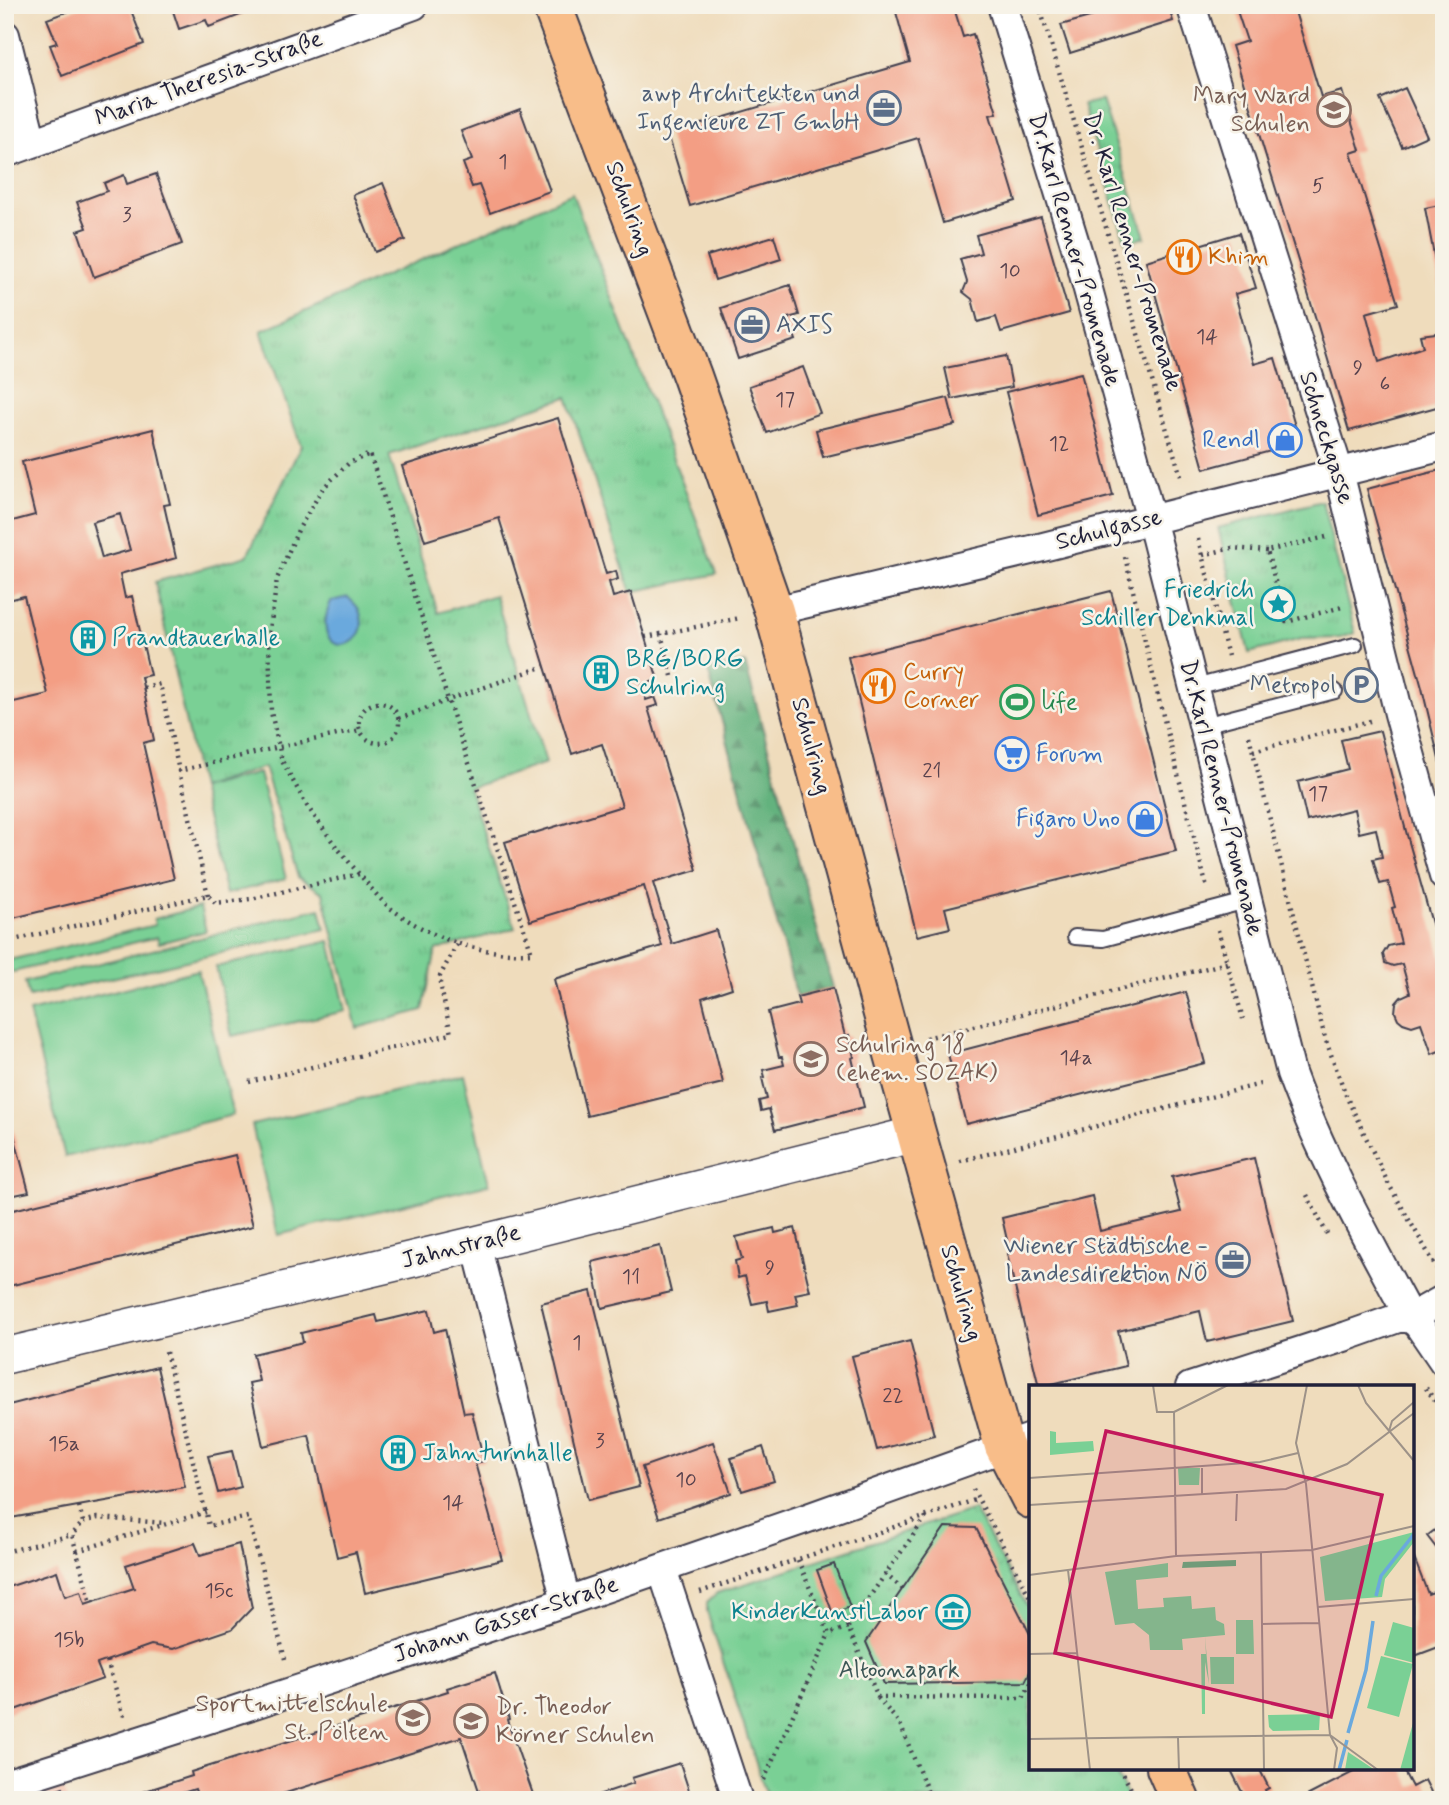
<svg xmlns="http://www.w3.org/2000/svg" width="1449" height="1805" viewBox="0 0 1449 1805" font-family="Mynerve,sans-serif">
<defs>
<pattern id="forest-firs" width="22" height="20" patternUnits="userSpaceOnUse" patternTransform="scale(1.75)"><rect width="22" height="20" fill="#63b27e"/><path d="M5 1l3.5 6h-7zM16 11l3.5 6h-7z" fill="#519068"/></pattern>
<pattern id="park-tufts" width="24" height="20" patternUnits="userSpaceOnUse" patternTransform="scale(1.75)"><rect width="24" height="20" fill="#7ad095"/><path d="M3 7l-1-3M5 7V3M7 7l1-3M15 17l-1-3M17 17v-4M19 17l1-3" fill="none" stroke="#69b281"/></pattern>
</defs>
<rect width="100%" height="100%" fill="#f7f3e8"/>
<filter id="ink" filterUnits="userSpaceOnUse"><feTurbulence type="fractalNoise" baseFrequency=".0143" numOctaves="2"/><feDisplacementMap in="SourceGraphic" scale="14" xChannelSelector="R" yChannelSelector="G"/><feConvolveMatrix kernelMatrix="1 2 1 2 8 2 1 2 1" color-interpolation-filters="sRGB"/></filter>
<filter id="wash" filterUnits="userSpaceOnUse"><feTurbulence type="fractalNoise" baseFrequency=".00686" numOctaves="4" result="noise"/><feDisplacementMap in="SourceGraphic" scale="28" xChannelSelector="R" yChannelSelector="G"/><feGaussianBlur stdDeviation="1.57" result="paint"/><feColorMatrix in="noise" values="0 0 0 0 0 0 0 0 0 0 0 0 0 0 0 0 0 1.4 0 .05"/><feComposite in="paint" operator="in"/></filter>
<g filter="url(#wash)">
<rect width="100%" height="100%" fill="#efdcbc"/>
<!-- forest -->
<path fill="url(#forest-firs)" stroke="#426a5c" stroke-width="2" d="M745,663L833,988L797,997L708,670Z"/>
<!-- park -->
<path fill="url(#park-tufts)" stroke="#4e7968" stroke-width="2" d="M1102,100L1145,237L1126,243L1083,105Z
M572,193L717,574L631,592L567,397L389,455L438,613L495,595L546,763L469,788L515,928L436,950L423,1010L357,1028L323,893L298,877L264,767L200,788L155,582L247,556L301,446L261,331Z
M1322,501L1355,633L1340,638L1301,639L1249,653L1218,528Z
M974,1509L1031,1614V1768H1113L1130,1800H768L707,1612V1602L717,1593Z"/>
<!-- garden -->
<path fill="#7ad095" stroke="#4e7968" stroke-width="2" d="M259,773L286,879L226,894L200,788Z
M200,907L206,931L159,943L157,937L5,974V961L155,925L154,919Z
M320,908L325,929L29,997L25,982Z
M330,941L346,1011L232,1036L216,967Z
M198,970L233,1115L65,1157L29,1012Z
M463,1074L489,1184L278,1235L252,1125Z"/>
<!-- water -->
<path fill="#6aa9dd" stroke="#46668c" stroke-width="2" d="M348,597C351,601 357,605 359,610C375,648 319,661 326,617C327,612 329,606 331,601Z"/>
<g id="blocks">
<!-- building -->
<path fill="#f39e84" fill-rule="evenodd" d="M80,5H129L144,44L62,76L50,45L57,43L47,19L80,7Z
M171,5H249L251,11L209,27L206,20L179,29Z
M894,5H953L963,37L973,34L997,113L990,115L1016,201L943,223L918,138L690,206L668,134L910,62Z
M1114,5H1168L1173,21L1070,53L1061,25L1115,10Z
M1256,5H1293L1321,97L1342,91L1360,150L1351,153L1398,304L1366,313L1379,362L1423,347L1420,335L1444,332V405L1349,431L1318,326L1232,46L1247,41L1237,11Z
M1405,88L1427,136L1402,147L1380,99Z
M520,109L550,191L490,213L479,185L472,187L463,163L472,160L461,131Z
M156,174L182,244L94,277L78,231L87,228L77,202L107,191L104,183L124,175L127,184Z
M383,183L405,240L375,252L353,195Z
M1444,204V292H1441L1425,208Z
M1041,217L1069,313L1001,332L996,317L978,322L972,299L963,292L967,282L960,259L981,253L976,235Z
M1239,233L1256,288L1235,294L1254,364L1275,358L1300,443L1204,469L1146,261Z
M774,236L781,259L715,280L707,256Z
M790,285L799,315L788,318L796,340L738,359L721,308Z
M1006,356L1012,387L952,399L945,368Z
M803,367L820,413L767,433L749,386Z
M1081,373L1113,496L1038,515L1006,392Z
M948,398L955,425L823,457L816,430Z
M558,418L606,574L616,571L618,579L609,582L613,597L631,592L658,680L641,685L646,700L655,697L658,705L648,708L697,870L653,883L672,944L716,930L732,988L702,998L723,1083L587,1116L554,979L662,946L644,886L530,921L505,842L622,806L602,744L572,754L499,518L425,541L402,466Z
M153,429L170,504L164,505L176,558L120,574L125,598L132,596L150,675L141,677L154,740L143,743L174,879L5,920V704L48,694L24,596L5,601V523L35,515L22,462ZM120,514L130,550L102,558L92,522Z
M1444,469V775L1443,776L1422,688L1367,489Z
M1111,591L1176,851L945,908L950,928L917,936L848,657Z
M1380,731L1407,835L1444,966V1049L1432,1054L1421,1023L1412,1026L1403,1023L1398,1019L1395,1012L1396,1003L1401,997L1410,993L1402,964L1393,966L1385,963L1383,954L1388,946L1401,943L1392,908L1395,907L1388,882L1380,884L1373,859L1382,857L1376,829L1359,833L1354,809L1307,821L1298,782L1348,769L1341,740Z
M833,988L845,1036L849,1035L854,1057L852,1058L864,1107L775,1130L769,1109L761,1111L759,1101L767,1099L762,1078L765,1077L763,1070L784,1065L782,1057H779L768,1012L799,1004L797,997Z
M1186,992L1205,1063L966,1124L948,1054Z
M5,1101L29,1192L5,1197Z
M235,1155L253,1226L5,1287V1212Z
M1254,1158L1293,1321L1207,1342L1200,1311L1118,1331L1126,1366L1039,1387L1007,1254L1010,1253L1002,1218L1092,1196L1100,1231L1181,1212L1172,1177Z
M774,1228L775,1233L795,1228L810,1291L795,1294L798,1305L769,1311L767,1301L752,1304L745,1276L738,1278L735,1261L742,1259L736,1237Z
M660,1246L671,1292L602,1308L592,1262Z
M591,1291L639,1487L588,1500L541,1303Z
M429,1310L434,1332L445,1329L464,1413L472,1412L484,1461L475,1463L502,1560L365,1593L356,1552L337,1557L309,1435L263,1446L249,1383L259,1381L253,1354L303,1342L301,1333L376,1315L378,1322Z
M910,1341L934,1435L877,1450L852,1356Z
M157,1367L185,1487L5,1519V1406Z
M713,1442L731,1493L659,1518L642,1467Z
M763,1447L774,1481L742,1491L731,1458Z
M232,1451L241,1487L218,1493L208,1456Z
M1444,1523V1558L1427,1536Z
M945,1527L976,1528L1031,1636V1670L1025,1682L884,1684L866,1642Z
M195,1543L200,1555L239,1544L252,1608L232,1629L173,1649L151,1645L97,1664L103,1679L6,1713L5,1588L57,1571L65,1596L81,1591L85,1604L134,1588L126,1565Z
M1414,1558L1428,1594L1442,1589L1444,1593V1624L1440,1626L1444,1634V1645L1412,1657V1559Z
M834,1564L850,1607L833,1614L817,1570Z
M495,1673L509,1719L507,1720L535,1800H482L461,1737L264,1800H199L195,1789L161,1800H117L192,1776L191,1772L448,1691L447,1688Z
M680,1763L692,1800H583L634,1783L632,1778Z
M1230,1768H1259L1269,1788L1265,1790L1270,1800H1257L1255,1795L1246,1800Z
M1361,1768H1402L1412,1787L1425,1780L1435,1800H1299Z
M63,1788L67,1800H31V1799Z"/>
</g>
</g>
<g filter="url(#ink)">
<use href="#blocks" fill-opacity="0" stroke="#413e4e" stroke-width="2"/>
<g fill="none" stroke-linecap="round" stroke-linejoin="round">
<!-- service casing -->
<g stroke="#413e4e" stroke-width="18">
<path id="service" d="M1195,687L1355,645
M1204,725L1335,691
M1075,937L1103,939L1246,901"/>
</g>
<!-- minor casing -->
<g stroke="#413e4e" stroke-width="32">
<path id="minor" d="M1002,5L1080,260L1156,538L1291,1073C1322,1158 1367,1238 1410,1318L1418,1324L1444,1362
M1191,5L1339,472L1399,714L1444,876
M5,35L32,143
M5,153L414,5
M774,611L1031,550L1444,446
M476,1244L566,1601
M1410,1318L1444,1299
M1190,1387L1347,1336L1398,1318H1410
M662,1569L738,1800
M5,1784L230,1712L541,1610L805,1519L1031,1438"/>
</g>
<!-- tertiary casing -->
<g stroke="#413e4e" stroke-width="38">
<path id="tertiary" d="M5,1356L476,1244L916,1134"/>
</g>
<!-- primary casing -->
<g stroke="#413e4e" stroke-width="42">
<path id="primary" d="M552,5L692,376L774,611L892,1047L1004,1446L1031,1499
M1166,1768L1180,1800"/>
</g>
<!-- path -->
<path stroke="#413e4e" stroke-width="4.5" stroke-dasharray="2 5" stroke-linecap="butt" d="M1039,5L1182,480
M1326,537L1267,551L1286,622L1342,607
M1198,539L1228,656
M1203,555L1232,548L1267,551
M1125,557L1158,696L1207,888
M645,637L661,634
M672,676L661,634L740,618
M144,688L160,684L179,771
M359 723a20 20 0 1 1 40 0a20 20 0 1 1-40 0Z
M399,719L448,700L545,666
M1249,736L1325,1038L1347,1098L1388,1183L1439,1272
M1253,751L1370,721
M208,895L179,771L279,747L361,730
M1218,930L1243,1019
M5,942L208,895L215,903L251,899L359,874C369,885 378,898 389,907C429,938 481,956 532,953L448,700L370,454L349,463L323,488L298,530L277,579L269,637L271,712L282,761L307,806L335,845L359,874
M926,1038L1227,963
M249,1082L451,1034L439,978L457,944
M960,1161L1261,1084
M1307,1195L1327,1234
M166,1352L209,1526L248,1517L286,1663
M1426,1388L1444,1414
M973,1489L1031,1599
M79,1506L83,1522L72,1535L91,1603
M926,1517L848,1627L878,1697L1023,1698L1031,1683
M83,1522L98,1518L165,1523
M77,1551L206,1512
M5,1552L72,1535
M798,1560L829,1634L848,1627
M885,1574L903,1589
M700,1592L978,1499
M107,1661L124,1716
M878,1698L900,1724L931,1800
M1120,1768L1137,1800
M764,1780L829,1634"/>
<!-- service -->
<use href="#service" stroke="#fff" stroke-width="14"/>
<!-- minor -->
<use href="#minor" stroke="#fff" stroke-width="28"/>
<!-- tertiary -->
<use href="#tertiary" stroke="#fff" stroke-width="35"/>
<!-- primary -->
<use href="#primary" stroke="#f8bd89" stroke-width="38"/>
</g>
</g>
<!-- icons -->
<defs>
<g id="office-ring" transform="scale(1.75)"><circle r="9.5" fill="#f7f3e8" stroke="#5c6f8a" stroke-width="1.5"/><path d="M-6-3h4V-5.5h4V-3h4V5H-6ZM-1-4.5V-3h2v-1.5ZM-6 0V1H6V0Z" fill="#5c6f8a"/></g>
<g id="school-ring" transform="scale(1.75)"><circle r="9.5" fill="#f7f3e8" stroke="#8d6e63" stroke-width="1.5"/><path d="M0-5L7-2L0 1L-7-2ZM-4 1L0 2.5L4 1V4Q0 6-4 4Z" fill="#8d6e63"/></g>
<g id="restaurant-ring" transform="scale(1.75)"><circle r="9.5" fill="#f7f3e8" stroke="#e8710a" stroke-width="1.5"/><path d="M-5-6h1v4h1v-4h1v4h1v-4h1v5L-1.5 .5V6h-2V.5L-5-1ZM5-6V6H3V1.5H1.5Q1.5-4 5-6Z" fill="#e8710a"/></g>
<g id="shop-ring" transform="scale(1.75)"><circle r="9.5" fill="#f7f3e8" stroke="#3f7fe0" stroke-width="1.5"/><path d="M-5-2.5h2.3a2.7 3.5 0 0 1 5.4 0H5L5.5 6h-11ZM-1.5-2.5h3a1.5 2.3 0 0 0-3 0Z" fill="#3f7fe0"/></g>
<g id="sight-ring" transform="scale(1.75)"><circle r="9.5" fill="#f7f3e8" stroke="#0f9aa8" stroke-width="1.5"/><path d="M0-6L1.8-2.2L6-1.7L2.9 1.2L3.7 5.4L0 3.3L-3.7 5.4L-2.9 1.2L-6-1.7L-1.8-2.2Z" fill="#0f9aa8"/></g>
<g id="building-ring" transform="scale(1.75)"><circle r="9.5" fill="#f7f3e8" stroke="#0f9aa8" stroke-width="1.5"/><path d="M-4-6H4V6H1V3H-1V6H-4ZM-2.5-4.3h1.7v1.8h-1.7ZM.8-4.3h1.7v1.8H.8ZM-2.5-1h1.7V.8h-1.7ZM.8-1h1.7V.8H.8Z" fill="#0f9aa8"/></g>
<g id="parking-ring" transform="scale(1.75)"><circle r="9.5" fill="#f7f3e8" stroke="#5c6f8a" stroke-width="1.5"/><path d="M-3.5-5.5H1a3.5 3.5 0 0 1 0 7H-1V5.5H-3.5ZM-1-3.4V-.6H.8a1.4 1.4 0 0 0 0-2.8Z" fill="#5c6f8a"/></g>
<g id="stadium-ring" transform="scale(1.75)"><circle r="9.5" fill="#f7f3e8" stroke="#2e9e5b" stroke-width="1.5"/><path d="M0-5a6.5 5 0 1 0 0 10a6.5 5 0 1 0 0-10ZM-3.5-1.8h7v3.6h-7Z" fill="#2e9e5b"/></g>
<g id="supermarket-ring" transform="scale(1.75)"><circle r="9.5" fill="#f7f3e8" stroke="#3f7fe0" stroke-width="1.5"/><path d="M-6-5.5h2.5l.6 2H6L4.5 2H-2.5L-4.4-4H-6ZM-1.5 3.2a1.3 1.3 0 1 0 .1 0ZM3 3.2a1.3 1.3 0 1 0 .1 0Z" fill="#3f7fe0"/></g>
<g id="museum-ring" transform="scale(1.75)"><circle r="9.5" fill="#f7f3e8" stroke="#0f9aa8" stroke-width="1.5"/><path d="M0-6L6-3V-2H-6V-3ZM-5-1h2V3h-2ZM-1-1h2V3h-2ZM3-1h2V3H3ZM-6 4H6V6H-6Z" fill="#0f9aa8"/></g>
</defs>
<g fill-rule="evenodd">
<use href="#office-ring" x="884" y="108"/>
<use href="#school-ring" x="1334" y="110"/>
<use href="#restaurant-ring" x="1184" y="257"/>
<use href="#office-ring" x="752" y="325"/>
<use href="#shop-ring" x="1285" y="440"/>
<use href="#sight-ring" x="1278" y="604"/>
<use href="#building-ring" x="88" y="638"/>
<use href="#building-ring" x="601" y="673"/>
<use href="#parking-ring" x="1361" y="685"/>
<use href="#restaurant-ring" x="878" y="686"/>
<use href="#stadium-ring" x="1017" y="702"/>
<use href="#supermarket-ring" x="1012" y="754"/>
<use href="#shop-ring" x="1145" y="819"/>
<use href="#school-ring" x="811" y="1059"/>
<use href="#office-ring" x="1233" y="1260"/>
<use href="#building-ring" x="398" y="1453"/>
<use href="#museum-ring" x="953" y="1612"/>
<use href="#school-ring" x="413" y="1718"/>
<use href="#school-ring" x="471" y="1721"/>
</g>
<g text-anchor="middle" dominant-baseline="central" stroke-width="5" stroke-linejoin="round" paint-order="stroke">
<!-- number labels -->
<g font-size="21" fill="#56414d">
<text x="503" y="162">1</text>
<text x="1318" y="186">5</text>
<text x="127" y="215">3</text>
<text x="1010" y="271">10</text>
<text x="1207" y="337">14</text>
<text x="1358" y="368">9</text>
<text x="1385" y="384">6</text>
<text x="785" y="400">17</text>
<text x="1059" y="444">12</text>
<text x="932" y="771">21</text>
<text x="1318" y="794">17</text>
<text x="1076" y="1058">14a</text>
<text x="770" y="1268">9</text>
<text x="631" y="1277">11</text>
<text x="577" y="1343">1</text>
<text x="893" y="1396">22</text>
<text x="600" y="1441">3</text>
<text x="64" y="1444">15a</text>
<text x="686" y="1480">10</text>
<text x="453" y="1503">14</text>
<text x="219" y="1591">15c</text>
<text x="69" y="1640">15b</text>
</g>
<!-- street labels -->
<g font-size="24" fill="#22223b" stroke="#f7f3e8">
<text transform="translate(209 79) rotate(-20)">Maria Theresia-Straße</text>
<text transform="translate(629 209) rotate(70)">Schulring</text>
<text transform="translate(1074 250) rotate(74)">Dr.Karl Renner-Promenade</text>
<text transform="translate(1132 252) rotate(73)">Dr. Karl Renner-Promenade</text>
<text transform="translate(1326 438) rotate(73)">Schneckgasse</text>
<text transform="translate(1109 530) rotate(-14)">Schulgasse</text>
<text transform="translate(811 746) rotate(75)">Schulring</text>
<text transform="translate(1221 798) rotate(76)">Dr.Karl Renner-Promenade</text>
<text transform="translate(461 1247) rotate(-14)">Jahnstraße</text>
<text transform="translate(961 1293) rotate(74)">Schulring</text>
<text transform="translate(506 1620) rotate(-18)">Johann Gasser-Straße</text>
</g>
<!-- service labels -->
<g font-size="24" fill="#4e5e75" stroke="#f7f3e8" text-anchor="end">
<text x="860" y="94">awp Architekten und<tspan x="860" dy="28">Ingenieure ZT GmbH</tspan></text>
<text x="776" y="325" text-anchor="start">AXIS</text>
<text x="1336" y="685">Metropol</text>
<text x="1208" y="1246">Wiener Städtische -<tspan x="1208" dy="28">Landesdirektion NÖ</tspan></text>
</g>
<!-- education labels -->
<g font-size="24" fill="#785e54" stroke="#f7f3e8" text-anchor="end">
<text x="1310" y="96">Mary Ward<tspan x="1310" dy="28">Schulen</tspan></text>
<text x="836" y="1045" text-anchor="start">Schulring 18<tspan x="836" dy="28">(ehem. SOZAK)</tspan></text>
<text x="388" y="1704">Sportmittelschule<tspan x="388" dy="28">St. Pölten</tspan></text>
<text x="496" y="1707" text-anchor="start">Dr. Theodor<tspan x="496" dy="28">Körner Schulen</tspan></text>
</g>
<!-- food labels -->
<g font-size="24" fill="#c56008" stroke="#f7f3e8" text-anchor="start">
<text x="1208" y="257">Khim</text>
<text x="903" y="672">Curry<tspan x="903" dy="28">Corner</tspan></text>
</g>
<!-- shop labels -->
<g font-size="24" fill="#366cbe" stroke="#f7f3e8" text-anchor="end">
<text x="1260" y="440">Rendl</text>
<text x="1036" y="754" text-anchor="start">Forum</text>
<text x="1120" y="819">Figaro Uno</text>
</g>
<!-- culture labels -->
<g font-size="24" fill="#0d838f" stroke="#f7f3e8" text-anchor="start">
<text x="1254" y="590" text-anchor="end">Friedrich<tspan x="1254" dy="28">Schiller Denkmal</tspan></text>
<text x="112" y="638">Prandtauerhalle</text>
<text x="626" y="659">BRG/BORG<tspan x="626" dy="28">Schulring</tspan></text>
<text x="422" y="1453">Jahnturnhalle</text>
<text x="928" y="1612" text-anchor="end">KinderKunstLabor</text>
</g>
<!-- leisure labels -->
<g font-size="24" fill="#27864d" stroke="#f7f3e8" text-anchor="start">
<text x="1042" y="702">life</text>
</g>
<!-- park labels -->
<g font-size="24" fill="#3c5656" stroke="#f7f3e8">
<text x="899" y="1670">Altoonapark</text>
</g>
</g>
<!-- overview -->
<g transform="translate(1029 1385)">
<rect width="385" height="385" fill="#efdcbc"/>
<path d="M207,175V181L153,183L154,177Z" fill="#63b27e"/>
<path d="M149,83H171L170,100H150ZM385,147V157L356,194L353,212L296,216L291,172ZM139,178V192L107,195L109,224L135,222L134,213L162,211L163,224L186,222L187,235L195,239L196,250L153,254L154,265H121L120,250L105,238L86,240L76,187ZM291,329L290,345L244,346L240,342L239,330ZM319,367L346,385H316Z" fill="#7ad095"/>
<path d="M21,46L27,47V58L64,56L65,66L21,70ZM207,235H224L225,269H207ZM364,237L385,243V278L355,270ZM176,251L180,299L176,277V329H173L172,269H177ZM352,271L384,279L370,332L338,323ZM181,272H205V299H182ZM384,338L385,385H371Z" fill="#7ad095"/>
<path fill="none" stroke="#6aa9dd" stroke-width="3.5" d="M347,211L352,191L385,149M319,348L337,285L344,236M310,385L318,355"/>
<path fill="none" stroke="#9d9288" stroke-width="2" d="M124,0L128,27H145M278,0L267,58L277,99L301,350L308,363L305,385M329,0L337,18L385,76M145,27L147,171M145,27L199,0M360,46L363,36L385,17M173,83V109M0,93L231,77L269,68M0,120L257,104L318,79L385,28M207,136L208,109M232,168L235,385M39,185L61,385M0,190L147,171L283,165L385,141M289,222L385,214M233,239L291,238M0,269L49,268M301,350L349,385M149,353L150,385M0,354L301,350"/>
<path fill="#c2185b" fill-opacity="0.15" stroke="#c2185b" stroke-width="3.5" d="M77,46L353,110L302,332L26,268Z"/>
<rect width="385" height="385" fill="none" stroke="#22223b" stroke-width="3.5"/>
</g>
<!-- margin -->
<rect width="1449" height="1805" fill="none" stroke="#f7f3e8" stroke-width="28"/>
</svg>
